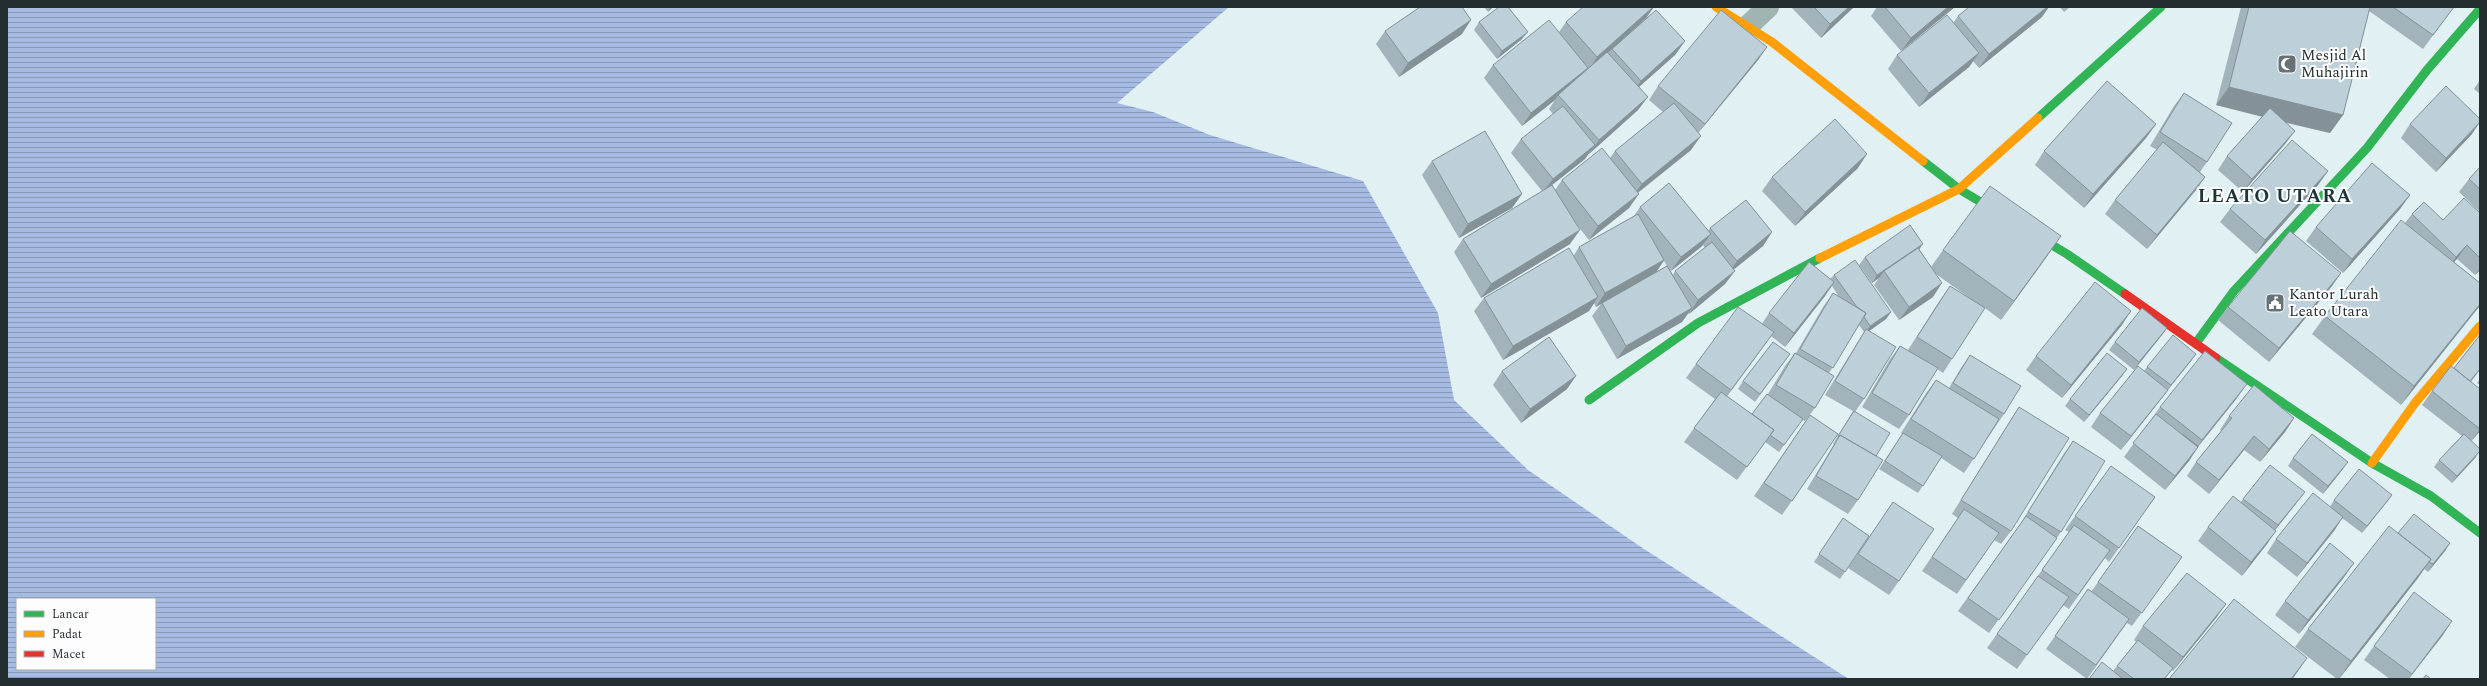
<svg xmlns="http://www.w3.org/2000/svg" width="2487" height="686" viewBox="0 0 2487 686" font-family="Spectral,serif">
<defs>
<pattern id="water-rules" width="6" height="5" patternUnits="userSpaceOnUse"><rect width="6" height="5" fill="#a6bbe2"/><path d="M0 2.5h6" fill="none" stroke="#8798b8"/></pattern>
</defs>
<rect width="100%" height="100%" fill="#e1f0f3"/>
<!-- water -->
<path fill="url(#water-rules)" fill-rule="evenodd" d="M7,7H1229L1117,103L1153,112L1210,135L1363,181L1438,313L1454,400L1528,470L1644,549L1849,679H7ZM17,599H155V669H17Z"/>
<g fill="none" stroke-linecap="round" stroke-linejoin="round">
<!-- street -->
<path stroke="#a0b4b1" stroke-width="22" d="M1748,26L1768,7"/>
<!-- fast -->
<path stroke="#30b455" stroke-width="9" d="M2038,118L2161,7
M1923,161L1959,189L2067,254L2125,294
M2196,343L2234,291L2367,148L2427,70L2480,9
M2216,358L2372,463L2431,496L2480,533
M1589,400L1698,323L1820,258"/>
<!-- slow -->
<path stroke="#ff9f0a" stroke-width="9" d="M1716,7L1772,42L1923,161
M1820,258L1959,189L2038,118
M2372,463L2415,403L2480,326"/>
<!-- jam -->
<path stroke="#e5322d" stroke-width="9" d="M2125,294L2216,358"/>
</g>
<!-- wall -->
<path fill="#a3b3bb" fill-rule="evenodd" d="M1484,7H1493L1488,12Z
M1791,7H1854L1821,38Z
M1877,7H1955L1901,51L1871,16Z
M2060,7H2070L2064,12Z
M2241,7H2454L2423,49L2369,11L2343,115L2330,133L2286,123L2295,131L2285,144L2243,192L2218,170L2227,156L2262,117L2216,105Z
M1958,16L2042,17L1979,68L1973,61L1969,67L1919,107L1888,69L1897,55L1953,23Z
M1647,17L1685,41L1675,55L1639,87L1638,110L1589,154V153L1585,159L1552,185L1555,190L1562,180L1610,158L1615,151L1663,112L1649,100L1658,86L1767,47L1758,60L1698,133L1691,150L1638,193L1629,208L1589,240L1573,220L1570,244L1481,298L1454,252L1463,239L1542,191L1511,153L1521,139L1553,114L1549,109L1555,100L1522,126L1484,78L1493,65L1559,32L1566,22Z
M1479,22L1522,39L1497,59L1474,30Z
M1385,31L1462,34L1399,77L1376,44Z
M2480,80V94L2474,89Z
M2184,93L2207,162L2200,172L2205,177L2196,190L2147,249L2105,214L2115,200L2157,150L2150,146L2174,106Z
M2156,124L2146,138L2084,208L2035,165L2044,151Z
M2410,124L2472,134L2436,172L2401,138Z
M1432,161L1522,194L1512,208L1459,238L1422,175Z
M2480,167V212L2459,192L2469,179Z
M1858,168L1795,226L1762,191L1772,177Z
M2328,171L2318,185L2256,254L2220,222L2230,209Z
M2410,195L2400,209L2343,273L2306,241L2316,227Z
M1640,207L1708,231L1710,228L1772,232L1763,246L1734,269L1725,284L1689,314L1688,313L1682,322L1617,359L1592,316L1601,304L1596,307L1594,303L1589,311L1503,360L1474,311L1484,298L1574,255L1579,247L1634,216ZM1703,245L1705,248L1675,271L1673,275L1668,267L1671,271L1701,247ZM1664,261L1667,266L1656,272Z
M2480,213V270L2475,275L2457,259L2454,262L2480,283V306L2401,405L2312,334L2325,316L2405,223L2412,214L2443,220Z
M1919,249L1931,267L1943,250L2048,255L2001,320L1985,308L1952,359L1943,373L1937,369L1909,415L1899,429L1862,407L1890,359L1900,346L1908,350L1940,300L1950,286L1978,304L1936,274L1933,297L1899,320L1874,285L1879,278L1872,283L1859,265L1865,257Z
M2341,273L2332,286L2269,362L2218,320L2228,307Z
M1834,275L1891,312L1886,319L1869,331L1864,399L1855,412L1876,456L1858,500L1848,514L1807,489L1834,444H1833L1853,411L1825,395L1857,343L1864,332L1859,325L1829,373L1815,408L1805,421L1802,420L1779,452L1765,442L1737,480L1684,442L1715,399L1686,378L1696,364L1762,324L1769,313L1830,279ZM1832,286L1839,297L1833,293L1823,307L1796,353H1795L1785,366L1768,394L1752,414L1727,396L1771,336L1785,347L1825,296Z
M2122,325L2062,398L2026,370L2036,356Z
M2167,328L2162,335L2134,370L2109,350L2115,342Z
M2480,332V370L2471,382L2480,431L2471,441L2476,457L2452,483L2434,467L2439,460L2462,436L2422,405L2432,391L2454,368L2480,335L2479,334Z
M1790,354L1755,402L1738,389L1743,381Z
M2196,354L2191,361L2168,390L2158,403L2121,450L2091,427L2100,413L2144,371L2147,367Z
M1970,355L2004,414L1964,473L1941,458L1918,493L1879,469L1902,434L1901,433L1926,393L1936,380L1949,388L1961,368Z
M2127,369L2122,376L2084,422L2065,406L2070,399Z
M1502,371L1567,389L1521,423L1493,385Z
M2480,379V385L2477,383Z
M2237,398L2198,446V447L2189,461L2165,490L2124,457L2160,407Z
M2019,407L2011,531L2001,544L1994,540L1957,594L1922,571L1958,518L1952,514L2010,421Z
M1810,415L1838,434L1782,515L1754,496Z
M2229,416L2294,418L2285,432L2260,462L2244,450L2209,494L2187,476L2196,462L2221,431L2220,430Z
M2073,441L2061,532L1989,633L1958,611L2019,526L2063,455Z
M2293,458L2343,469L2323,494L2288,466Z
M2305,492L2295,505L2275,530L2267,544L2242,576L2198,541L2208,527L2241,502L2243,499Z
M2392,495L2362,533L2342,518L2334,531L2297,577L2267,553L2276,539L2330,507L2334,500Z
M2155,497L2109,562L2105,558L2069,609L2063,605L2017,669L1987,648L2069,532L2065,530L2075,516Z
M1893,502L1899,581L1889,595L1848,568Z
M1843,518L1869,536L1840,579L1814,562Z
M2138,526L2182,557L2132,626L2127,623L2087,679L2046,649L2088,589L2091,592Z
M2398,533L2450,543L2445,551L2428,572L2424,569L2418,578L2339,679H2337L2295,647L2308,629Z
M2345,576L2299,634L2275,615L2285,601Z
M2226,604L2216,618L2173,671L2172,670L2165,679H2089L2113,671L2136,642L2134,640L2143,626Z
M2443,635L2409,679H2390L2364,660L2374,646Z"/>
<!-- shaded-wall -->
<path fill="#849298" d="M1491,7H1493L1488,12Z
M1653,7H1654L1647,17L1588,71L1597,57Z
M1849,7H1854L1821,38L1830,24Z
M1948,7H1955L1901,51L1911,38Z
M2047,7H2049L2042,17L1979,68L1989,54Z
M1471,20L1462,34L1399,77L1408,63Z
M1528,32L1522,39L1497,59L1502,51Z
M1685,41L1675,55L1631,94L1641,81Z
M1767,47L1758,60L1695,137L1705,124Z
M1979,53L1969,67L1919,107L1929,93Z
M1588,68L1578,82L1558,95L1555,100L1522,126L1531,113Z
M2229,87L2343,115L2330,133L2216,105Z
M1648,97L1638,110L1589,154L1599,140Z
M2480,122L2472,134L2436,172L2446,158Z
M2156,124L2146,138L2084,208L2093,194Z
M2295,131L2285,144L2243,192L2252,179Z
M1701,136L1691,150L1632,197L1642,184Z
M1595,145L1585,159L1543,192L1553,179Z
M1867,154L1858,168L1795,226L1805,212Z
M2328,171L2318,185L2256,254L2265,240Z
M2205,177L2196,190L2147,249L2157,235Z
M1522,194L1512,208L1459,238L1468,224Z
M1639,194L1629,208L1589,240L1598,226Z
M2410,195L2400,209L2343,273L2352,259Z
M1580,230L1570,244L1481,298L1491,284Z
M1772,232L1763,246L1727,275L1737,261Z
M1711,234L1701,247L1671,271L1681,257Z
M2061,236L2048,255L2001,320L2014,301Z
M1923,244L1918,251L1884,271L1879,278L1872,283L1877,275Z
M2467,245L2457,259L2446,270L2456,257Z
M1664,260L1655,274L1602,303L1601,304L1596,307L1605,293Z
M2480,268V270L2475,275Z
M1735,271L1725,284L1689,314L1698,300Z
M2341,273L2332,286L2269,362L2279,348Z
M1834,282L1825,296L1785,347L1794,333Z
M1942,283L1933,297L1899,320L1909,307Z
M1598,297L1589,311L1503,360L1513,346Z
M2480,304V306L2477,309L2401,405L2414,386Z
M1692,308L1682,322L1617,359L1626,346Z
M2131,311L2122,325L2062,398L2071,385Z
M1891,312L1886,319L1865,334L1870,326Z
M2167,328L2162,335L2134,370L2139,362Z
M1774,332L1764,346L1722,403L1731,390Z
M2196,354L2191,361L2165,393L2171,385Z
M2127,369L2122,376L2084,422L2089,415Z
M1576,376L1567,389L1521,423L1530,409Z
M2247,384L2237,398L2193,453L2202,440Z
M2168,390L2158,403L2121,450L2131,436Z
M2294,418L2285,432L2260,462L2269,449Z
M2480,429V431L2470,443Z
M2254,436L2244,450L2209,494L2219,480Z
M2198,447L2189,461L2165,490L2175,476Z
M2480,452L2476,457L2452,483L2457,476Z
M2348,462L2343,469L2323,494L2328,486Z
M2305,492L2295,505L2268,539L2278,525Z
M2392,495L2387,502L2362,533L2367,526Z
M2343,517L2334,531L2297,577L2307,563Z
M2276,531L2267,544L2242,576L2251,562Z
M2450,543L2445,551L2428,572L2433,564Z
M2431,559L2418,578L2339,679L2351,661Z
M2354,563L2345,576L2299,634L2308,620Z
M2226,604L2216,618L2173,671L2183,657Z
M2452,621L2443,635L2408,679L2412,674Z
M2307,658L2294,677L2293,679H2291Z"/>
<!-- building -->
<path fill="#bdd0d9" stroke="#849298" d="M1420,7H1462L1471,20L1408,63L1385,31Z
M1499,7H1508L1528,32L1502,51L1479,22Z
M1583,7H1653L1597,57L1566,22Z
M1814,7H1849L1830,24Z
M1885,7H1948L1911,38Z
M1969,7H2047L1989,54L1958,16Z
M2249,7H2370L2343,115L2229,87Z
M2393,7H2454L2433,35Z
M1656,10L1685,41L1641,81L1612,49Z
M1721,10L1767,47L1705,124L1658,86Z
M1947,15L1979,53L1929,93L1897,55Z
M1549,20L1588,68L1531,113L1493,65Z
M1607,52L1648,97L1599,140L1558,95Z
M2107,81L2156,124L2093,194L2044,151Z
M2446,86L2480,119V122L2446,158L2410,124Z
M2184,93L2232,123L2207,162L2160,132Z
M1674,103L1701,136L1642,184L1615,151Z
M1563,106L1595,145L1553,179L1521,139Z
M2270,108L2295,131L2252,179L2227,156Z
M1835,119L1867,154L1805,212L1772,177Z
M1485,131L1522,194L1468,224L1432,161Z
M2292,140L2328,171L2265,240L2230,209Z
M2163,142L2205,177L2157,235L2115,200Z
M1602,148L1639,194L1598,226L1562,180Z
M2372,163L2410,195L2352,259L2316,227Z
M2480,167V189L2469,179Z
M1669,183L1711,234L1681,257L1640,207Z
M1552,185L1580,230L1491,284L1463,239Z
M1990,186L2061,236L2014,301L1943,250Z
M2464,198L2480,213V258L2467,245L2456,257L2412,214L2424,202L2443,220Z
M1746,200L1772,232L1737,261L1710,228Z
M1638,214L1664,260L1605,293L1579,247Z
M2401,220L2480,283V304L2414,386L2325,316Z
M1910,225L1923,244L1877,275L1865,257Z
M2290,231L2341,273L2279,348L2228,307Z
M1712,242L1735,271L1698,300L1675,271Z
M1569,248L1598,297L1513,346L1484,298Z
M1918,248L1942,283L1909,307L1884,271Z
M1855,260L1891,312L1870,326L1864,317L1866,313L1857,307L1834,275Z
M1809,262L1834,282L1794,333L1769,313Z
M1667,266L1692,308L1626,346L1602,303Z
M2095,282L2131,311L2071,385L2036,356Z
M1950,286L1985,308L1952,359L1917,337Z
M1833,293L1866,313L1833,368L1800,349Z
M1738,307L1774,332L1731,390L1696,364Z
M2142,308L2167,328L2139,362L2115,342Z
M1866,329L1896,347L1864,399L1835,381Z
M2173,335L2196,354L2171,385L2147,367Z
M2480,335V369L2470,381L2454,368Z
M1549,337L1576,376L1530,409L1502,371Z
M1773,342L1790,354L1760,394L1743,381Z
M1900,346L1938,368L1909,415L1872,393Z
M2205,351L2247,384L2202,440L2160,407Z
M1795,353L1834,376L1815,408L1776,385Z
M2107,353L2127,369L2089,415L2070,399Z
M1970,355L2021,386L2004,414L1953,383Z
M2138,366L2168,390L2131,436L2100,413Z
M2451,366L2480,389V429L2432,391Z
M1936,380L1999,419L1974,459L1911,419Z
M2254,385L2294,418L2269,449L2254,436L2219,480L2196,462L2232,418L2229,416Z
M1721,392L1774,430L1747,467L1694,428Z
M1767,394L1803,419L1784,445L1770,435L1774,430L1752,414Z
M2019,407L2069,438L2011,531L1961,500Z
M1854,411L1890,433L1876,456L1840,435L1839,437L1838,436Z
M2156,414L2198,447L2175,476L2133,443Z
M1810,415L1838,434L1792,501L1764,483Z
M1903,433L1942,456L1923,486L1885,461Z
M2182,434L2198,446V447Z
M2312,434L2348,462L2328,486L2293,458Z
M2464,434L2480,449V451L2457,476L2439,460Z
M1840,435L1883,460L1858,500L1816,476Z
M2073,441L2105,461L2061,532L2028,512Z
M2270,465L2305,492L2278,525L2243,499Z
M2111,466L2155,497L2119,548L2075,516Z
M2359,469L2392,495L2367,526L2334,500Z
M2313,493L2343,517L2307,563L2276,539Z
M2233,496L2276,531L2251,562L2208,527Z
M1893,502L1934,529L1899,581L1858,554Z
M1964,509L1999,533L1966,580L1932,557Z
M2414,514L2450,543L2433,564L2429,562L2431,559L2398,533Z
M2026,516L2057,538L1999,620L1968,598Z
M1843,518L1869,536L1845,572L1819,554Z
M2074,525L2110,550L2078,595L2042,570Z
M2138,526L2182,557L2142,613L2098,582Z
M2389,526L2431,559L2351,661L2308,629Z
M2330,543L2354,563L2308,620L2285,601Z
M2187,573L2226,604L2183,657L2143,626Z
M2038,576L2069,597L2027,655L1997,634Z
M2088,589L2129,619L2096,665L2055,636Z
M2414,592L2452,621L2412,674L2374,646Z
M2234,599L2307,658L2291,679H2169Z
M2138,640L2173,668L2164,679H2134L2117,666Z
M2102,662L2123,679H2089Z
M2426,675L2431,679H2423Z"/>
<!-- icons -->
<defs>
<g id="mosque-square" transform="scale(1)"><rect x="-9" y="-9" width="18" height="18" rx="4" fill="#667274" stroke="#fdfdfd"/><path d="M3.5-4.9A6 6 0 1 0 3.5 4.9A5 5 0 1 1 3.5-4.9Z" fill="#fff"/></g>
<g id="civic-square" transform="scale(1)"><rect x="-9" y="-9" width="18" height="18" rx="4" fill="#667274" stroke="#fdfdfd"/><path d="M-.6-6.5H3V-4.5H.6V-3L4-1V1h2V6H-6V1h2V-1L-.6-3ZM-1.2 2.5V6h2.4V2.5Z" fill="#fff"/></g>
</defs>
<g fill-rule="evenodd">
<use href="#mosque-square" x="2287" y="64"/>
<use href="#civic-square" x="2275" y="303"/>
</g>
<g text-anchor="middle" dominant-baseline="central" stroke-width="4" stroke-linejoin="round" paint-order="stroke">
<!-- poi labels -->
<g font-size="15" fill="#232e30" stroke="#fdfdfd" text-anchor="start">
<text x="2301" y="55">Mesjid Al<tspan x="2301" dy="17">Muhajirin</tspan></text>
<text x="2289" y="294">Kantor Lurah<tspan x="2289" dy="17">Leato Utara</tspan></text>
</g>
<!-- district labels -->
<g font-size="19" font-weight="bold" letter-spacing="1" fill="#1e363a" stroke="#fdfdfd">
<text x="2275" y="196">LEATO UTARA</text>
</g>
</g>
<!-- border -->
<rect width="2487" height="686" fill="none" stroke="#232e30" stroke-width="16"/>
<!-- legend -->
<rect x="16" y="598" width="140" height="72" fill="#fdfdfd" stroke="#a6aaab"/>
<rect x="24" y="611" width="20" height="6" fill="#30b455" stroke="#a6aaab"/>
<text x="52" y="618" font-size="12" fill="#232e30">Lancar</text>
<rect x="24" y="631" width="20" height="6" fill="#ff9f0a" stroke="#a6aaab"/>
<text x="52" y="638" font-size="12" fill="#232e30">Padat</text>
<rect x="24" y="651" width="20" height="6" fill="#e5322d" stroke="#a6aaab"/>
<text x="52" y="658" font-size="12" fill="#232e30">Macet</text>
</svg>
